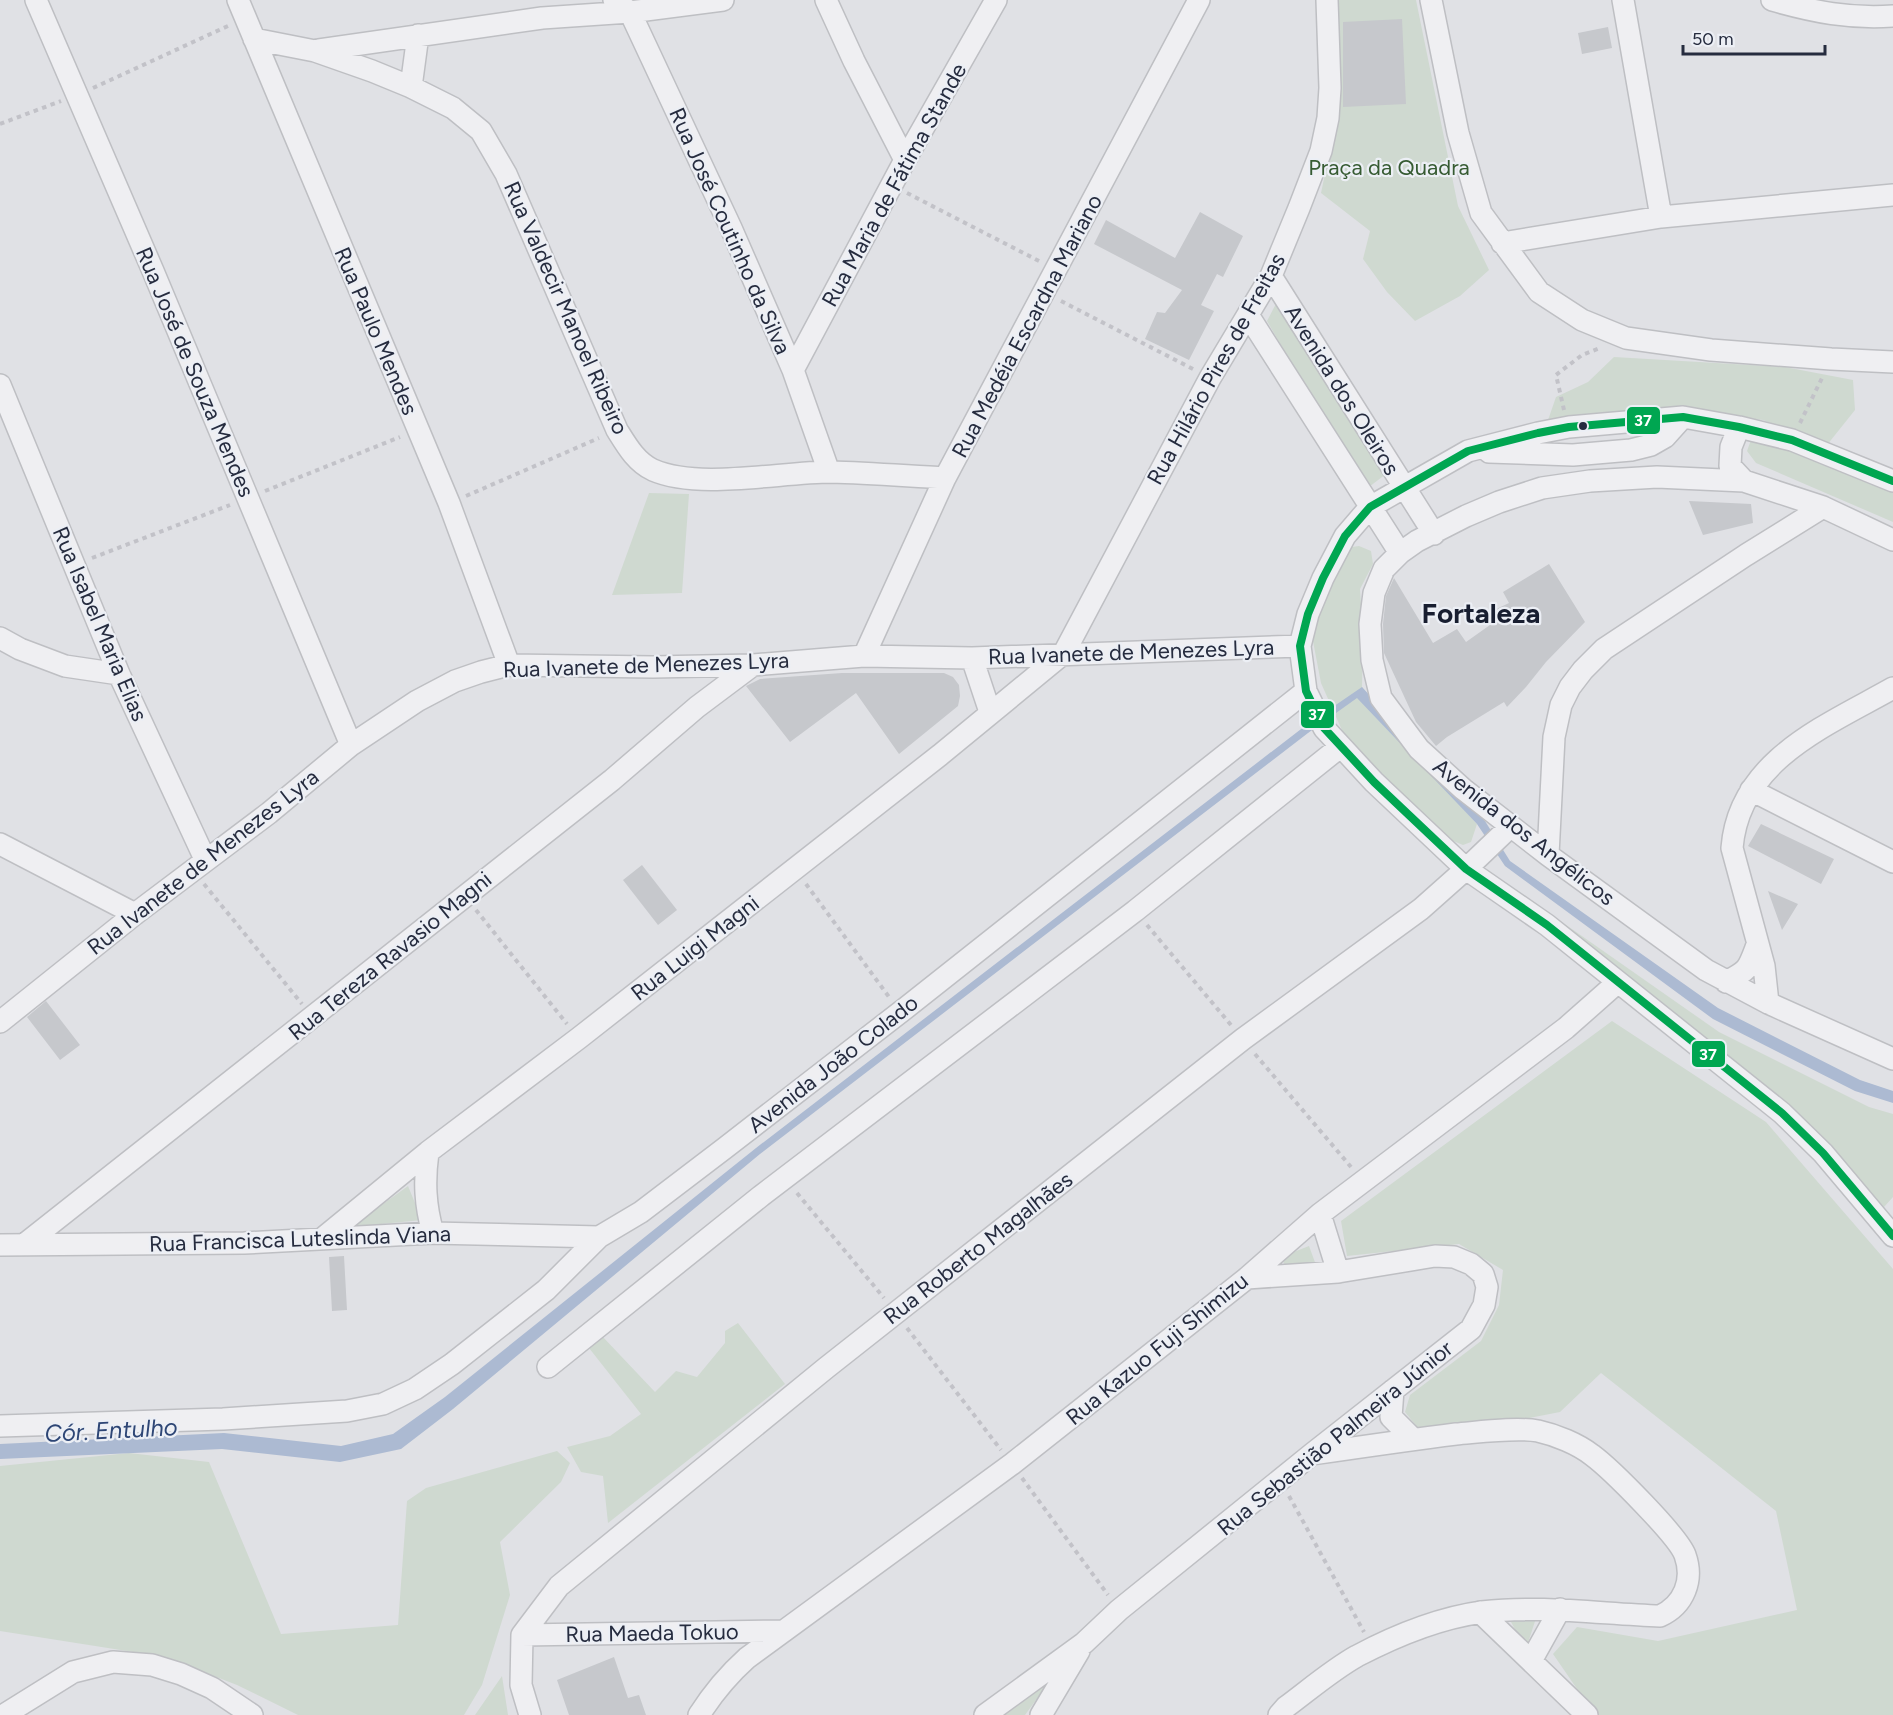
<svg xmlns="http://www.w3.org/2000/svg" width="1893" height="1715" viewBox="0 0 1893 1715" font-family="Figtree,sans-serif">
<rect width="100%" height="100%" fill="#e0e1e5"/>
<!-- green -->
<path fill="#cfd9d0" d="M1335,0H1416L1458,206L1489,270L1460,296L1415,321L1387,292L1363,259L1370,231L1321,193L1334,131Z
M1280,296L1386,474L1365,490L1267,321Z
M1614,357L1785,367L1853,380L1855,410L1827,445L1763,420L1702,412L1547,423L1556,397L1588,382Z
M1751,440L1773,441L1893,493V522L1756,463L1747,451Z
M649,493L689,494L682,593L612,595Z
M1359,546L1371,551L1373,564L1360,589L1363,635L1362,687L1408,748L1477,824L1471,842L1463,845L1441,836L1345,737L1321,683L1312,636L1330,581L1345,548Z
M1512,887L1719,1032L1869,1107L1893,1114V1197L1884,1207Z
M1612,1021L1766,1122L1893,1269V1715H1595L1553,1654L1577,1627L1658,1641L1797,1610L1776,1511L1601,1373L1560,1412L1426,1438L1405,1412L1410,1395L1481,1341L1499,1305L1503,1270L1459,1244L1347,1256L1341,1221Z
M408,1186L422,1220L351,1227Z
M1309,1246L1316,1265L1287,1270L1281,1257Z
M738,1323L785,1384L608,1523L603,1476L581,1472L567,1447L610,1436L641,1414L589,1348L602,1336L655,1392L676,1371L697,1377L725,1343V1331Z
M557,1451L570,1463L561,1482L500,1542L510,1595L482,1685L464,1715H298L237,1685L165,1657L0,1631V1466L129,1453L209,1462L281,1634L398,1625L407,1501L426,1488Z
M1538,1612L1526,1649L1506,1613Z
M502,1676L508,1715H475Z
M1052,1678L1025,1715H1002Z"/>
<!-- water -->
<path fill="#acbad2" d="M1362,687L1485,821L1510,861L1718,1008L1860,1080L1893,1091V1103L1855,1091L1713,1019L1505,866L1477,824L1357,698L1308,733L760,1154L453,1409L401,1449L340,1462L222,1449L0,1459V1444L224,1433L341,1446L393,1434L445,1397L756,1148L1305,726Z"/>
<!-- building -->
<path fill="#c6c8cc" d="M1402,19L1406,104L1343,107V22Z
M1608,27L1612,48L1582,54L1578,33Z
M1200,212L1243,236L1223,277L1217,274L1201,305L1214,311L1189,360L1145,339L1157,312L1165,313L1182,290L1094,244L1106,220L1175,258Z
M1689,501L1751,504L1753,523L1703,535Z
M1549,564L1585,622L1546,662L1526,687L1507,707L1504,702L1447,737L1436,746L1416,722L1384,653L1383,624L1386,596L1394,578L1433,643L1457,629L1466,642L1490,625L1484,615L1509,603L1503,592Z
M842,673H944L953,677L959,685L960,696L958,706L899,754L856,693L790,742L746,686L760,679Z
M1761,824L1834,859L1821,884L1748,846Z
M642,865L677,910L658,925L623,880Z
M1768,891L1798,904L1782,930Z
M46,1001L80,1045L60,1060L27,1017Z
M344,1256L347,1310L332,1311L329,1257Z
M614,1657L628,1698L639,1695L646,1715H569L557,1680Z"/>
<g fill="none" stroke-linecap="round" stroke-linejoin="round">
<!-- minor casing -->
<g stroke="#bebfc3" stroke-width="24">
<path id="minor" d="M36,0L153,271L351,745
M238,0L449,503L509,665
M614,0L630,12L731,228L793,370L829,472
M826,0L854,61L905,160
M1431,0L1458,133L1481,213L1539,292L1582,320L1626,338L1711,350L1831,359L1893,362
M1623,0L1661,217
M1772,0C1814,12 1850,19 1893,16
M254,39L315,51L372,71L411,87L453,108L481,131L506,174L617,430C627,446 636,462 653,470C699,490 780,472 831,472C869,473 907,476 945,478
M319,50L542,18L630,12L723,0
M411,87L418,35
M1502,243L1661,217L1893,195
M1271,276L1434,534
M1248,315L1400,553
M793,370L905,160L996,0
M0,385L119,674L205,859
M1739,427L1731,447L1730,466L1744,481
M1489,452L1573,455L1631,450L1651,445L1665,437L1683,417
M1893,481L1792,440L1739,427L1683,417L1569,427L1538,433L1468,451L1370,507L1345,536L1323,578L1308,614L1300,646L1306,691L1324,728L1374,782L1466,869L1547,925L1782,1113L1823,1153L1893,1236
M1893,540L1823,507L1744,481L1657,477L1590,481L1542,488L1499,502L1466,516L1417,541L1400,553L1384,569L1374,593L1370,624L1372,660L1381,698L1419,749L1463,789L1548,855L1706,970L1768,1003L1893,1059
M0,638L20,649L65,666L119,674
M864,656L945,478L1199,0
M972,658L990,712
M1751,790L1893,862
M0,844L135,914
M1548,855L1554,737L1561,705L1570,687L1583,670L1604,649L1746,555L1823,507
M1726,982C1749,970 1748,969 1757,945
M1768,1003L1764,966L1732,848C1739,760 1826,726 1893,688
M0,1022L135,914L269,813L351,745L417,701L455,681L481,672L509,665L653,667L753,665L864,656L972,658L1300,646
M428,1152C424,1181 425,1205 433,1233
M323,1238L428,1152L579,1038L940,755L1064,653L1210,378L1271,276L1299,208L1321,151L1328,118L1330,88L1327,0
M25,1244L612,780L697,707L753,665
M0,1245L244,1243L433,1233L599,1237
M1247,1278L1338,1272
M548,1367L761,1196L1135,911L1340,747
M1393,1390L1391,1417L1413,1439
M0,1426L223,1419L347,1411L383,1404L415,1389L452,1364L546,1290L599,1237L641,1212L725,1148L907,1007L1306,691
M1480,1612L1587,1715
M522,1635L782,1631
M1531,1661L1560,1609
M4,1715L73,1672L113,1662L152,1665L181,1674L212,1688L252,1715
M530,1715L521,1685L522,1635L559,1586L826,1368L1243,1039L1421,909L1466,869L1511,826
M699,1715C713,1693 728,1675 747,1658L1012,1464L1247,1278L1320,1214L1566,1028L1618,982
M985,1715L1084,1643L1119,1610L1312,1454L1471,1329L1484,1305L1487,1287L1483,1274L1471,1264L1454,1257L1435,1256L1338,1272L1320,1214
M1041,1715L1079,1651
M1279,1715L1286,1707C1309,1690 1332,1670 1357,1656C1395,1636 1439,1618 1482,1612C1541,1605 1601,1614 1660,1616C1684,1605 1694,1580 1685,1555C1678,1536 1611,1469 1592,1455C1578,1444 1556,1435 1538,1431C1516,1427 1480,1432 1456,1434C1408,1440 1360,1447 1312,1454"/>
</g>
<!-- path -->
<path stroke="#c2c2c8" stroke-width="4" stroke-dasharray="4.5 4.5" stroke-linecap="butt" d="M93,88L228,26
M0,124L61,101
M907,193L1039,261
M1061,301L1193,369
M1564,410L1556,375L1582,355L1600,348
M1800,423L1823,376
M265,491L400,437
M466,496L599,438
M92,558L230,505
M204,884L302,1004
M806,884L889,997
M476,910L567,1024
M1147,925L1231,1025
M1255,1054L1351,1167
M797,1193L884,1298
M907,1328L1001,1450
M1022,1478L1108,1595
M1289,1496L1364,1632"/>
<!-- minor -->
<use href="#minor" stroke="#efeff2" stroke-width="21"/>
<!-- bus-1 casing -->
<g stroke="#eceff5" stroke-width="12">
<path id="bus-1" d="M1893,481L1792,440L1739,427L1683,417L1569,427L1538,433L1468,451L1370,507L1345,536L1323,578L1308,614L1300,646L1306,691L1324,728L1374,782L1466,869L1547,925L1782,1113L1823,1153L1893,1236"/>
</g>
<!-- bus-1 -->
<use href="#bus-1" stroke="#00a651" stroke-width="8"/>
</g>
<!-- markers -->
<circle fill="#262c3f" stroke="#eceff5" stroke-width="2" cx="1583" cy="426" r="5"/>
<g text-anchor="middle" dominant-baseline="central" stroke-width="4.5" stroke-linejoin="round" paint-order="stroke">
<!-- park labels -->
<g font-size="22" fill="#365b32" stroke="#eceff5">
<text x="1389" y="167">Praça da Quadra</text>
</g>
<!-- street labels -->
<g font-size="22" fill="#262c3f" stroke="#eceff5">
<text transform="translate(894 185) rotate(-61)">Rua Maria de Fátima Stande</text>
<text transform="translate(730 231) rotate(66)">Rua José Coutinho da Silva</text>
<text transform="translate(566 308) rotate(66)">Rua Valdecir Manoel Ribeiro</text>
<text transform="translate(1027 326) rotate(-62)">Rua Medéia Escardna Mariano</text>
<text transform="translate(376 331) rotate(67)">Rua Paulo Mendes</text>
<text transform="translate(1216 369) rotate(-61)">Rua Hilário Pires de Freitas</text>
<text transform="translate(195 372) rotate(67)">Rua José de Souza Mendes</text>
<text transform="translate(1342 390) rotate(58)">Avenida dos Oleiros</text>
<text transform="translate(100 624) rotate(67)">Rua Isabel Maria Elias</text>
<text transform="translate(1131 652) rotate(-2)">Rua Ivanete de Menezes Lyra</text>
<text transform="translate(646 665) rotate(-2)">Rua Ivanete de Menezes Lyra</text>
<text transform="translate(1524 832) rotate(38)">Avenida dos Angélicos</text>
<text transform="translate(203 862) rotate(-38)">Rua Ivanete de Menezes Lyra</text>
<text transform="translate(695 948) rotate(-38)">Rua Luigi Magni</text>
<text transform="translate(390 956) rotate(-39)">Rua Tereza Ravasio Magni</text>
<text transform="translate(833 1064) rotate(-38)">Avenida João Colado</text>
<text transform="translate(300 1239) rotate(-2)">Rua Francisca Luteslinda Viana</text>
<text transform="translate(978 1248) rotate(-38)">Rua Roberto Magalhães</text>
<text transform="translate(1157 1349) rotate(-39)">Rua Kazuo Fuji Shimizu</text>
<text transform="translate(1335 1438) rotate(-39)">Rua Sebastião Palmeira Júnior</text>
<text transform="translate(652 1633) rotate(-1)">Rua Maeda Tokuo</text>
</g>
<!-- water labels -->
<g font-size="24" font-style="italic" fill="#2e4675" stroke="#eceff5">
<text transform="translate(111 1430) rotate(-3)">Cór. Entulho</text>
</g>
<!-- district labels -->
<g font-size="28" font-weight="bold" fill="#181e30" stroke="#eceff5">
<text x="1481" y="613">Fortaleza</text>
</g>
</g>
<g stroke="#eceff5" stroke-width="2">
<rect x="1626" y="406" width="35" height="29" rx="6" fill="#00a651"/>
<rect x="1300" y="700" width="35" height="29" rx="6" fill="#00a651"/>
<rect x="1691" y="1040" width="35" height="28" rx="6" fill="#00a651"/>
</g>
<g font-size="16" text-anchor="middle" font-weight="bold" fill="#fff">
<text x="1643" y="426">37</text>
<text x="1317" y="720">37</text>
<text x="1708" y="1060">37</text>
</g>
<!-- scale -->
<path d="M1683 45v9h142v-9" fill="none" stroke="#262c3f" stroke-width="3"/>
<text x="1692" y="45" font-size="18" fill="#262c3f" stroke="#eceff5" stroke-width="4.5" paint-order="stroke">50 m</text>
</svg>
